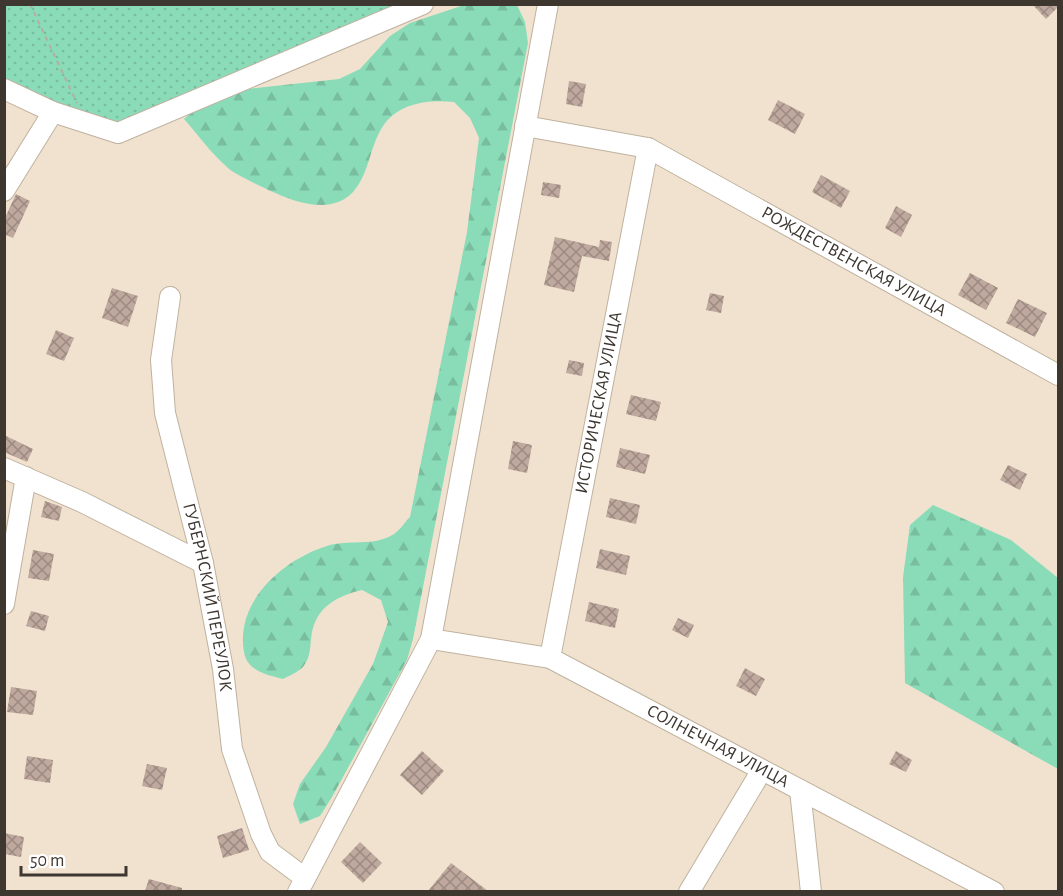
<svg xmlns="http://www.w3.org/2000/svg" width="1063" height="896" viewBox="0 0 1063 896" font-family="'Alegreya Sans',sans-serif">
<defs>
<pattern id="grass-dots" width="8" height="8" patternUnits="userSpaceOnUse" patternTransform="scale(1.5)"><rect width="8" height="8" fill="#8adcb8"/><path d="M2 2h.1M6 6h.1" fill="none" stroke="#78bd9e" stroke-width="1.8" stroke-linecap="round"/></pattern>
<pattern id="forest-firs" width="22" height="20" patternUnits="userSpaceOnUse" patternTransform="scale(1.5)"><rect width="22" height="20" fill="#8adcb8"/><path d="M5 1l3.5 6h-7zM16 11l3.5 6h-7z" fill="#78bd9e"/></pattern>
<pattern id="building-cross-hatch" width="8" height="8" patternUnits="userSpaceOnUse" patternTransform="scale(1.5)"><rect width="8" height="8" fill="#bfa89e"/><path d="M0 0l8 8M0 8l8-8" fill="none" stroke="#9c8a81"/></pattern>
</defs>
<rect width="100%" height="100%" fill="#f0e2cf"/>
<!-- grass -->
<path fill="url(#grass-dots)" d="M5,5H423L118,133L5,83Z"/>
<!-- forest -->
<path fill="url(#forest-firs)" d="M464,5H517L525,22L528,43L413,639L407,660L332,797L320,816L300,824L293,804L300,784L326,747L373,664L388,622L381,600L362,590C341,595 320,604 313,628C309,642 313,654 303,667C298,672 289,676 283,679C267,675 247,671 244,652C235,602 282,560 327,546C348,539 374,547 394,534C400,530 405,522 410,517L467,232L479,138L470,118L454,102C425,99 393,104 379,133C369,153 368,175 353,192C326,221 277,194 250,181C243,177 233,173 227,167C211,153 198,135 184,119L207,99L228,91L339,79L360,69L390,36L410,23Z
M933,505L1011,540L1058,578V769L905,683L903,577L910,525Z"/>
<!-- building -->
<path fill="url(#building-cross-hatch)" d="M1032,4H1059V6L1046,19Z
M569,81L586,84L582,107L566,104Z
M778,100L805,114L795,134L768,120Z
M821,175L850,191L841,208L812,192Z
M543,182L561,185L559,198L541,195Z
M16,194L30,201L13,238L4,234V220Z
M896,206L912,215L901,237L885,228Z
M555,237L599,247L600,240L612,242L609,261L582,256L574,292L544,285Z
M970,273L998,288L986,310L958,295Z
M112,288L138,296L128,327L102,318Z
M710,293L724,296L721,313L706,310Z
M1018,299L1047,313L1035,337L1006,323Z
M56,330L74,338L64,361L46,354Z
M569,360L584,363L582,376L566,373Z
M631,395L661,402L656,421L626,414Z
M4,435L33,449L27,462L4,452Z
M513,441L532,445L527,473L508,469Z
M620,448L650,455L645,474L616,467Z
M1008,465L1027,474L1020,490L1000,480Z
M610,498L640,505L636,524L606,517Z
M45,501L62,507L59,521L41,517Z
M600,549L630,556L626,575L596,568Z
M33,550L54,554L49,581L28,578Z
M589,602L619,609L615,628L585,621Z
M31,611L49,616L45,631L26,626Z
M678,618L694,625L688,638L672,630Z
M745,668L765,679L756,696L736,686Z
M11,687L37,691L33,715L7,712Z
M422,751L444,771L422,795L400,775Z
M896,751L912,760L906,772L889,764Z
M27,756L53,760L50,783L24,779Z
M147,764L167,768L162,790L142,786Z
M242,828L249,850L223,858L217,836Z
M4,833L24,837L21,857L4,854Z
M360,842L382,863L363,883L341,862Z
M451,863L488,891H428Z
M149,879L182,888V891H145Z"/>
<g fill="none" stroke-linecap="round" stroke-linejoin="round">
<!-- minor casing -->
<g stroke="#bfb29f" stroke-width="22">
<g id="minor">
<path d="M4,89L53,112L118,133L423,4"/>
<path id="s1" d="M525,126L648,148L1058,375"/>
<path d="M4,191L53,112"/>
<path id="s2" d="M170,297L161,360L165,413L203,563L223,669L232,749L261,834L270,852L305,878"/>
<path d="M4,468L82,502L203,563"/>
<path d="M4,604L26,477"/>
<path id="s3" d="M431,639L550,658L994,892"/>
<path id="s4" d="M550,658L648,148"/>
<path d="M800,790L811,892"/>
<path d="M298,892L431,639L548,4"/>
<path d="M689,892L762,770"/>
</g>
</g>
<!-- path -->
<path stroke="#b7ac9d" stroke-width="2" stroke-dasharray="4.5 4.5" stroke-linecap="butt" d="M30,4L77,103"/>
<!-- minor -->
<use href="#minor" stroke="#fff" stroke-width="20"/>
</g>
<g text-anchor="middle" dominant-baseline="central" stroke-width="4.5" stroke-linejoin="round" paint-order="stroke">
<!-- street labels -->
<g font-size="18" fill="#3d3730" stroke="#fff">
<text stroke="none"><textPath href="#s1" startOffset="360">РОЖДЕСТВЕНСКАЯ УЛИЦА</textPath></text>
<text stroke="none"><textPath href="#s4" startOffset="260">ИСТОРИЧЕСКАЯ УЛИЦА</textPath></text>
<text stroke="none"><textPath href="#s2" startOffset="306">ГУБЕРНСКИЙ ПЕРЕУЛОК</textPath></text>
<text stroke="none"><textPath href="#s3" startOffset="310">СОЛНЕЧНАЯ УЛИЦА</textPath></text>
</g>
</g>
<!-- border -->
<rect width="1063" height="896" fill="none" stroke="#3d3730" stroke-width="12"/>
<!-- scale -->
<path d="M21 866v9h105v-9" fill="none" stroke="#3d3730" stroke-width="3"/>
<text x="30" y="866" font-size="18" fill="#3d3730" stroke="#ffffff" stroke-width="4.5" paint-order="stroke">50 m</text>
</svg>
